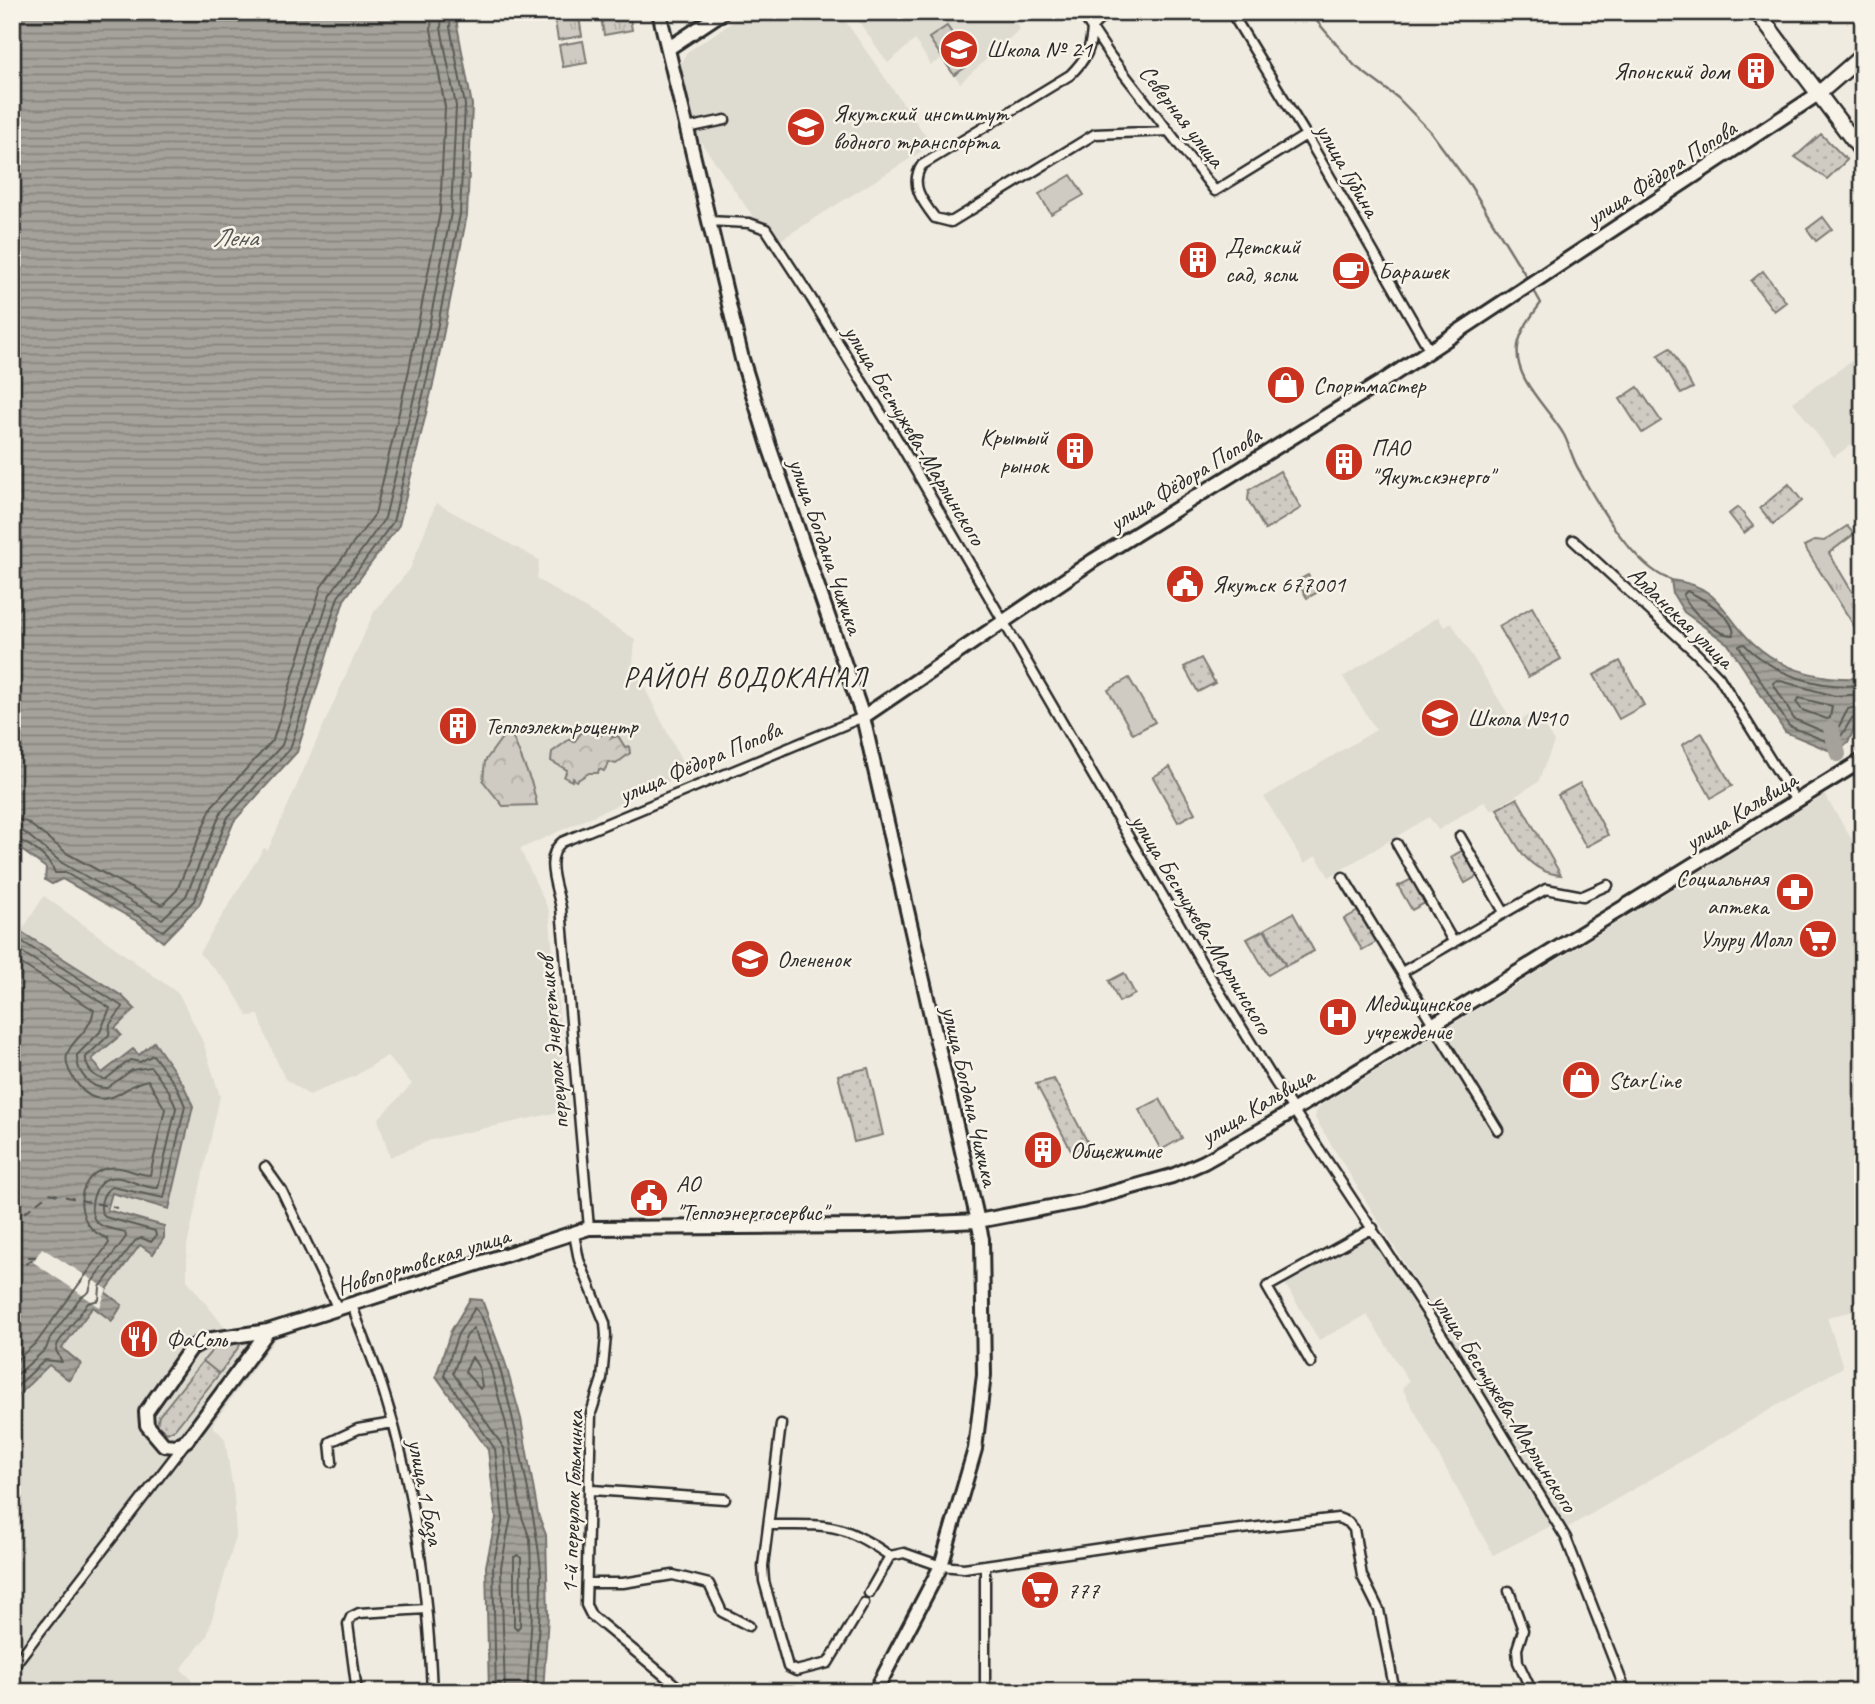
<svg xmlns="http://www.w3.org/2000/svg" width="1875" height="1704" viewBox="0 0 1875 1704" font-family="Caveat,sans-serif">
<defs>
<pattern id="grass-tufts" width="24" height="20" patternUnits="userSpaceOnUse" patternTransform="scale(1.75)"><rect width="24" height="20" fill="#cfcbc2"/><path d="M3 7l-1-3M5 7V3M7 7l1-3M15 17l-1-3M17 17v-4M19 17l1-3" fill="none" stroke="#b2aea7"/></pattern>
<pattern id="forest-crowns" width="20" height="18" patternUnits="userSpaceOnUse" patternTransform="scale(1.75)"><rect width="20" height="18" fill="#cfcbc2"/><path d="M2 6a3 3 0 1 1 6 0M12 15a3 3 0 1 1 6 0" fill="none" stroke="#b2aea7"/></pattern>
<pattern id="park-dots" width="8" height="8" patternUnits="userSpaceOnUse" patternTransform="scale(1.75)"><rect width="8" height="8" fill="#cfcbc2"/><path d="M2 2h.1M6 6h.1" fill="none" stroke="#b2aea7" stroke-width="1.8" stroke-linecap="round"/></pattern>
<pattern id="water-rules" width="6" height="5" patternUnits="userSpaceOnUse" patternTransform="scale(1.75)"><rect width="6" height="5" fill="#a4a29a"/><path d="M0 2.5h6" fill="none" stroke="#86847e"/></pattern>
</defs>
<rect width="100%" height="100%" fill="#efebe0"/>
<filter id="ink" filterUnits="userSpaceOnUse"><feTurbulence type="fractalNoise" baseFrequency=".0143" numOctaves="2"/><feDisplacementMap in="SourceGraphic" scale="14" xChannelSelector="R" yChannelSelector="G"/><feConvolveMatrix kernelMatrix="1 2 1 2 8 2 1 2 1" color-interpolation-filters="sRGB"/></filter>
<g filter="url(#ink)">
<!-- built -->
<path fill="#dedbd1" d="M748,12H826L829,16L839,12L932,145L769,247L759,225L698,138L686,115L679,69L687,52Z
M852,12H1008L1020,29L960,83L942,58L931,65L915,40L888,63Z
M1863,353V436L1834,457L1793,402Z
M436,503L539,560L537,579L635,639L633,665L688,773L520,849L549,911L568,1110L431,1140L390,1157L378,1119L412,1084L387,1056L355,1076L309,1095L285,1079L266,1037L259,1015L248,1016L229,984L199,953L264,848L268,850L374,612L410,569Z
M1438,617L1444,627L1451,622L1514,724L1535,712L1554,742L1538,782L1491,811L1485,801L1438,830L1429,817L1329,877L1316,856L1304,863L1264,797L1376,730L1343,677Z
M1825,795L1863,858V1309L1827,1317L1843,1367L1567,1528L1315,1118L1316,1112L1320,1106Z
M44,896L179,994L203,1042L220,1096L187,1246V1280L227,1330L262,1322L276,1338L212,1425L225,1439L234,1496L236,1536L207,1636L181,1669L191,1679V1692H12V1401L49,1365L69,1379L62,1348L93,1307L111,1320L104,1292L141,1244L164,1226L107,1211L112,1193L169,1209L193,1106L133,1049L103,1073L92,1059L121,1035L115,1028L135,1009L122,996L21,932Z
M1364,1224L1553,1525L1493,1555L1402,1388L1409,1381L1367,1315L1319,1340L1282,1279Z"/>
<!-- grass -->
<path fill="url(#grass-tufts)" stroke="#7d7b76" stroke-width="2" d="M600,12H629L632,30L604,35Z
M579,17L582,36L558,40L555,21Z
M583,41L587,63L563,67L559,45Z
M1847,526L1854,534L1829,553L1863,610V640L1804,546L1816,540L1824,541Z
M243,1341L219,1374L203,1361L215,1347Z"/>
<!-- forest -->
<path fill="url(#forest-crowns)" stroke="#7d7b76" stroke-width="2" d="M509,728L532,784L537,805L503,806L483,781L485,761Z
M585,728H601V735L607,732L614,734L611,738L618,736L625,747L629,746L630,753L616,764L609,762L604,771L599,769L598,773H589L576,781L573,778L572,781L564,777L567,770L551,761L552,752L570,739L574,742Z"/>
<!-- park -->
<path fill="url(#park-dots)" stroke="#7d7b76" stroke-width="2" d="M1821,134L1847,160L1827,179L1795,157Z
M1823,217L1832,229L1816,241L1807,229Z
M1763,271L1786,302L1774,311L1751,281Z
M1670,348L1693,388L1681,394L1658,355Z
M1638,387L1661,421L1642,433L1620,399Z
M1280,471L1301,508L1265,530L1248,500L1249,490Z
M1789,484L1802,501L1773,524L1760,508Z
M1738,507L1753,526L1744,533L1729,514Z
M1308,575L1318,592L1307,598L1297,581Z
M1532,607L1561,659L1528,677L1499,626Z
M1201,658L1215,683L1198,692L1184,667Z
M1620,661L1644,705L1619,719L1594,675Z
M1702,733L1732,786L1711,798L1682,745Z
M1170,767L1195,813L1178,822L1153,777Z
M1580,783L1608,835L1586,847L1558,795Z
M1517,798L1561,875C1524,872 1513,838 1497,809Z
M1465,849L1479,875L1465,883L1451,857Z
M1412,879L1425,903L1412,910L1398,886Z
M1360,910L1378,941L1362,950L1344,919Z
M1293,913L1314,951L1286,966L1265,929Z
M1264,930L1285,965L1268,975L1247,939Z
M1124,973L1135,994L1119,1002L1109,981Z
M868,1068L883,1135L854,1142L838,1075Z
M1054,1079L1088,1143L1072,1152L1036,1084Z
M203,1361L219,1374L175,1429L167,1433L157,1425L159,1416Z"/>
<!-- garden -->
<path fill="#cfcbc2" stroke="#7d7b76" stroke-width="2" d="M947,26L972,63L954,75L929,38Z
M1071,175L1084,195L1051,214L1039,194Z
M1129,678L1155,722L1133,734L1108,690Z
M1160,1099L1182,1138L1161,1150L1139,1110Z"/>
<!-- water -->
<path fill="url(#water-rules)" stroke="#74726e" stroke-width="2" d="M12,12H458L457,25L472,105L467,215L435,376L399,525L344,600L297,752L234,821L199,905L163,942L138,922L62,879L52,884L45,880L46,868L12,843Z
M1671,580C1722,586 1722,615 1753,643C1784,672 1822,680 1863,678V720L1857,722L1848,743L1842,748L1828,750L1785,732L1728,644L1684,612L1673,594Z
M12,926L122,996L135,1009L115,1028L121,1035L92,1059L102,1073L133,1049L139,1055L154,1042L183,1084L193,1106L169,1209L112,1193L107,1210L164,1226V1238L153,1254L140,1245L105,1292L122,1305L112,1321L93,1307L62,1348L81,1364L69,1380L49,1365L12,1401Z
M470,1299L482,1300L505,1362L521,1419L538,1514L546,1535L548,1615L543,1692H489L486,1566L496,1518L488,1450L436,1376L451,1331Z"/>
<!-- pier -->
<path fill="#efebe0" d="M42,1248L107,1289L100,1307L33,1262Z"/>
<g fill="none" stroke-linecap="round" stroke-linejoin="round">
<!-- shore -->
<path stroke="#5b5b57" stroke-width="2" d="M1687,591C1704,599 1733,614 1734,635C1716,636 1691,611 1683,595Z
M1863,685C1819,689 1775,676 1744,644L1739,646L1789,726L1828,742L1838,741L1852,718L1863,714
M1863,694L1835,696L1777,680L1773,683L1794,719L1829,734L1836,732L1848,709L1863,705
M1799,698L1832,706L1830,718L1827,719L1802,710L1796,702Z
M12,819L27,822L68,854L162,905L177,890L212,806L273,740L321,587L375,514L409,370L440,212L445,107L431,29L432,12
M12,829L24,832L62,863L162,919L186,896L221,812L282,745L330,594L385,518L420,372L451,213L456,106L441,28L442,12
M12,838C27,841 51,859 55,873H66L163,931L194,901L228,817L290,749L338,597L393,522L428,374L460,214L465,105L450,27L451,12
M12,935L123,1007L110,1024L109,1035L86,1057C85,1067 95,1080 106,1079L130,1060L140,1062L153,1055L177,1087L185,1106L164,1198L112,1187C102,1192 97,1209 105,1217L155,1231L156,1236L151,1242L142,1238L135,1241L100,1287L99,1300L88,1303L58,1343L56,1350L62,1362L45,1360L12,1391
M12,946L110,1008L100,1032L77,1055C76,1072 90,1089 107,1088L132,1070L151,1067L169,1091L176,1108L158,1188C142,1189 125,1175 110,1178C95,1181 87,1208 95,1220C101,1229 116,1229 125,1232L126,1237L92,1282L89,1292L80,1298L50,1338L46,1349L12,1379
M12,958L94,1010C88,1044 46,1045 79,1086C86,1095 96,1101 108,1098C124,1095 129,1083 148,1080L165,1109L150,1175C134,1175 118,1162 101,1170C72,1183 76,1229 107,1238L109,1243L37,1342L12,1364
M472,1357L479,1368L482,1386L480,1389L465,1372Z
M518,1555L521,1558L520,1626L517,1629L514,1626V1557Z
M496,1692L493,1566L503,1518L495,1449L444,1375L458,1334L475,1308C498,1327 540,1537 541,1574C542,1614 534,1653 536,1692
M505,1692L501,1567L511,1517L504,1448L453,1373L466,1337L473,1328L490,1366L506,1424L522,1517L530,1539L532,1614L527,1692"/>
<!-- stream -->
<path stroke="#74726e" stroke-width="2.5" d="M1309,12L1355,66L1398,98L1430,131L1470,185L1529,281
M1532,287L1541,303C1532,315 1520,331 1518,346C1513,380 1549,408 1564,435C1570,446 1572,459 1579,470C1597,504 1634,567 1671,580"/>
<!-- river -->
<path stroke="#a4a29a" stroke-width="16" d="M1831,729L1838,754"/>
<!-- ferry -->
<path stroke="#555552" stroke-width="2" stroke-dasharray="9 7" stroke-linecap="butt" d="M12,1223L49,1193L117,1208
M12,1257H36
M12,1273L36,1257"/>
<!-- street casing -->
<g stroke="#2b2b2b" stroke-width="13">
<path id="street" d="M1081,12L1111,57L1215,191L1306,135
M1107,12L1092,27C1091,50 1086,59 1070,75L922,165C909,184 922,201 935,218L951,222L1095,134L1169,131
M1231,12L1306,135L1429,349
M687,128L725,120
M708,221L749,223L766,229L811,298L899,442L1202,963L1275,1082L1451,1349L1566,1538L1626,1692
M1573,540L1697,654L1719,677L1796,801
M1460,836L1504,912
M1397,844L1454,943
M1343,877L1498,1130
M1402,972L1546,889L1583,896L1608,885
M265,1167L282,1191L338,1309
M589,1228L561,908C557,887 543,858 562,842L863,717
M574,1234L579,1260L605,1323L606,1336L602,1379L591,1413L586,1605L591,1615L684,1692
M352,1305C362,1335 376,1365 385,1396C415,1490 428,1593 432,1692
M1311,1363L1267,1287L1373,1228
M781,1424L763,1566L764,1581L788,1667L796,1671L828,1663L864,1603
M332,1462L330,1442L358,1429L393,1423
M592,1490L725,1499
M769,1525C828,1525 840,1521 890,1556L904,1553L941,1566L964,1568L1198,1534L1338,1518L1348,1522L1354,1529L1362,1576L1379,1610L1395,1692
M985,1565V1692
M587,1583H623L673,1575L709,1584L722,1612L749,1626
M1509,1591L1523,1630L1517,1649L1518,1662L1532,1692
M869,1593L890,1556
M12,1668L186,1442
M357,1692L348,1624L351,1617L359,1613L426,1609"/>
</g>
<!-- secondary casing -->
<g stroke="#2b2b2b" stroke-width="18">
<path id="secondary" d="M659,12L742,359L770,449L863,717L982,1239L984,1375L975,1449L941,1566L875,1692
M669,48L723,12
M863,717L1094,560L1388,378L1818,94
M268,1331L187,1440L176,1446L164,1445L147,1425L146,1412L191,1348L206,1340L268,1331L589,1228L868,1226L978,1221L1082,1201L1172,1176L1204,1162L1268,1126L1863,760"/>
</g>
<!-- primary casing -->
<g stroke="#2b2b2b" stroke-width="19">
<path id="primary" d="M1757,12L1863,153
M1818,94L1863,55"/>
</g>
<!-- street -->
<use href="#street" stroke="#f7f3e8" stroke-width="8"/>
<!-- secondary -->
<use href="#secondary" stroke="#f7f3e8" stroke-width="12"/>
<!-- primary -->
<use href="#primary" stroke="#f7f3e8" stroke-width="14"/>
</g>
</g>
<!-- icons -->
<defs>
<g id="school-disc" transform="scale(2.0125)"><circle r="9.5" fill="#c8321e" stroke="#f7f3e8"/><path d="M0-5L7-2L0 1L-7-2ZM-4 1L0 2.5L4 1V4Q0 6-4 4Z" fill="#fff"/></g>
<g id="building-disc" transform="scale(2.0125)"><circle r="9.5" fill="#c8321e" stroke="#f7f3e8"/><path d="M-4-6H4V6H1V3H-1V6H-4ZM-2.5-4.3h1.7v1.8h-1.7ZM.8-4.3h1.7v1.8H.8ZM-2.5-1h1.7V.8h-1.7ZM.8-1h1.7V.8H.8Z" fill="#fff"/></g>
<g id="university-disc" transform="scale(2.0125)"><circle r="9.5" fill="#c8321e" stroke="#f7f3e8"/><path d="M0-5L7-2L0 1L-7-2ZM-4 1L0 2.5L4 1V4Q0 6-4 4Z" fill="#fff"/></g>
<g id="cafe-disc" transform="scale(2.0125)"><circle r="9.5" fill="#c8321e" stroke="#f7f3e8"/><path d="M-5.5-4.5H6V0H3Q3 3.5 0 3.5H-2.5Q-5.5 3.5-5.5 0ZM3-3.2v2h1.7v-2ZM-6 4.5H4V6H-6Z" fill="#fff"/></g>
<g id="shop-disc" transform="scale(2.0125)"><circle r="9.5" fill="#c8321e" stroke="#f7f3e8"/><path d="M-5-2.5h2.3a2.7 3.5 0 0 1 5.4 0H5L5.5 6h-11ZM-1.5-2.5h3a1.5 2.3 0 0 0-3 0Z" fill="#fff"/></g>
<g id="civic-disc" transform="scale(2.0125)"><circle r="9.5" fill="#c8321e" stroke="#f7f3e8"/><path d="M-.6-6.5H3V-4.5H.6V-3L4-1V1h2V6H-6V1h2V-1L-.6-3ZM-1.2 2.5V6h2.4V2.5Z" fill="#fff"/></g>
<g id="pharmacy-disc" transform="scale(2.0125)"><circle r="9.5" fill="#c8321e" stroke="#f7f3e8"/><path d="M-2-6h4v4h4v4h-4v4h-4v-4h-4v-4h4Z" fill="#fff"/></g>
<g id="supermarket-disc" transform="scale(2.0125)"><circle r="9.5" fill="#c8321e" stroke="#f7f3e8"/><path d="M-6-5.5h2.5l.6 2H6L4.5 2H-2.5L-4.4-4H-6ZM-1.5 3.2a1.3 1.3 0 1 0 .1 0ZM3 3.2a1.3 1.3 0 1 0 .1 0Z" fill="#fff"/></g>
<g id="hospital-disc" transform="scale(2.0125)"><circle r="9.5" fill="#c8321e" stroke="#f7f3e8"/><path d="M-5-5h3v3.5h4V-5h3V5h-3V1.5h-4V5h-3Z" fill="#fff"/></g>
<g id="restaurant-disc" transform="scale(2.0125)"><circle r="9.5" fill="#c8321e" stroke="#f7f3e8"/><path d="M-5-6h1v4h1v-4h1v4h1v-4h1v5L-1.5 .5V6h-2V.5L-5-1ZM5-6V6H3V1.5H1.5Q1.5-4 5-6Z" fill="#fff"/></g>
</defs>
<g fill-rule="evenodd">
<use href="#school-disc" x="959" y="49"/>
<use href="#building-disc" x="1756" y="71"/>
<use href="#university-disc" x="806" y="127"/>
<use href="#building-disc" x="1198" y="260"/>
<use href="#cafe-disc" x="1351" y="271"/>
<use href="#shop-disc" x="1286" y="385"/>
<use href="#building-disc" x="1075" y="451"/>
<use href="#building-disc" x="1344" y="462"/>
<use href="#civic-disc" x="1185" y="584"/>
<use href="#school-disc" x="1440" y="718"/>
<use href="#building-disc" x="458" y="726"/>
<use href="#pharmacy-disc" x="1795" y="892"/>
<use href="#supermarket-disc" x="1818" y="939"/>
<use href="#school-disc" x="750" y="959"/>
<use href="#hospital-disc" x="1338" y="1017"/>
<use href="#shop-disc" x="1581" y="1080"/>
<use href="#building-disc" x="1043" y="1150"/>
<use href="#civic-disc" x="649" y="1198"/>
<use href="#restaurant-disc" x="139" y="1339"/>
<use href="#supermarket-disc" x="1040" y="1590"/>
</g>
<g text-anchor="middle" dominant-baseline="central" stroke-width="5" stroke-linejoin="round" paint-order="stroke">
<!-- poi labels -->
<g font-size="24" fill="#2b2b2b" stroke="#f7f3e8" text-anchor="start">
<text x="986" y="49">Школа № 21</text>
<text x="1729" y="71" text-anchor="end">Японский дом</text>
<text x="833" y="113">Якутский институт<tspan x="833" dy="28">водного транспорта</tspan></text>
<text x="1225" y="246">Детский<tspan x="1225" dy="28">сад, ясли</tspan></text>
<text x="1378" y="271">Барашек</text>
<text x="1313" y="385">Спортмастер</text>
<text x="1048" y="437" text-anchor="end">Крытый<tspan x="1048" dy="28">рынок</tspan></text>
<text x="1371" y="448">ПАО<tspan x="1371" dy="28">"Якутскэнерго"</tspan></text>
<text x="1212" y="584">Якутск 677001</text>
<text x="1467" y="718">Школа №10</text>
<text x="485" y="726">Теплоэлектроцентр</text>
<text x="1768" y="878" text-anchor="end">Социальная<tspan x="1768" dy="28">аптека</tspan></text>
<text x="1791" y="939" text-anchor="end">Улуру Молл</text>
<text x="777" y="959">Олененок</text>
<text x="1365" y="1003">Медицинское<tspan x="1365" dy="28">учреждение</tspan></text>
<text x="1608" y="1080">StarLine</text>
<text x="1070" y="1150">Общежитие</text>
<text x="676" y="1184">АО<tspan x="676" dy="28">"Теплоэнергосервис"</tspan></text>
<text x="166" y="1339">ФаСоль</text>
<text x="1067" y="1590">777</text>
</g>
<!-- street labels -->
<g font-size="24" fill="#2b2b2b" stroke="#f7f3e8">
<text transform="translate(1182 116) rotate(52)">Северная улица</text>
<text transform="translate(1348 170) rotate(60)">улица Губина</text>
<text transform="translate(1661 173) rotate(-33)">улица Фёдора Попова</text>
<text transform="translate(915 435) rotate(59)">улица Бестужева-Марлинского</text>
<text transform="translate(1185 479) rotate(-32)">улица Фёдора Попова</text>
<text transform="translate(826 546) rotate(71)">улица Богдана Чижика</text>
<text transform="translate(1681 617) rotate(44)">Алданская улица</text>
<text transform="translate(700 762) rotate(-23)">улица Фёдора Попова</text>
<text transform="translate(1741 811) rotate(-32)">улица Кальвица</text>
<text transform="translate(1202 924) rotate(59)">улица Бестужева-Марлинского</text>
<text transform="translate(553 1043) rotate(-95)">переулок Энергетиков</text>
<text transform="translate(970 1096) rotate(77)">улица Богдана Чижика</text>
<text transform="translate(1257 1106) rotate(-31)">улица Кальвица</text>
<text transform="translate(423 1261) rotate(-17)">Новопортовская улица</text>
<text transform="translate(1505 1403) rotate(58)">улица Бестужева-Марлинского</text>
<text transform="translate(426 1492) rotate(79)">улица 1 База</text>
<text transform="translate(572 1502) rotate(-88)">1-й переулок Гольминка</text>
</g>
<!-- water labels -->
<g font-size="26" font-style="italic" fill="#555552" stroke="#f7f3e8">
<text x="235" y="237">Лена</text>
</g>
<!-- quarter labels -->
<g font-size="28" letter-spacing="2" fill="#2b2b2b" stroke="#f7f3e8">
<text x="746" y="677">РАЙОН ВОДОКАНАЛ</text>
</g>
</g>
<!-- margin -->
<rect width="1875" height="1704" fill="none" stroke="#f7f3e8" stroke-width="42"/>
<rect x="21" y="21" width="1833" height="1662" fill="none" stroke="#2b2b2b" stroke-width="2.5" filter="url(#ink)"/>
</svg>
